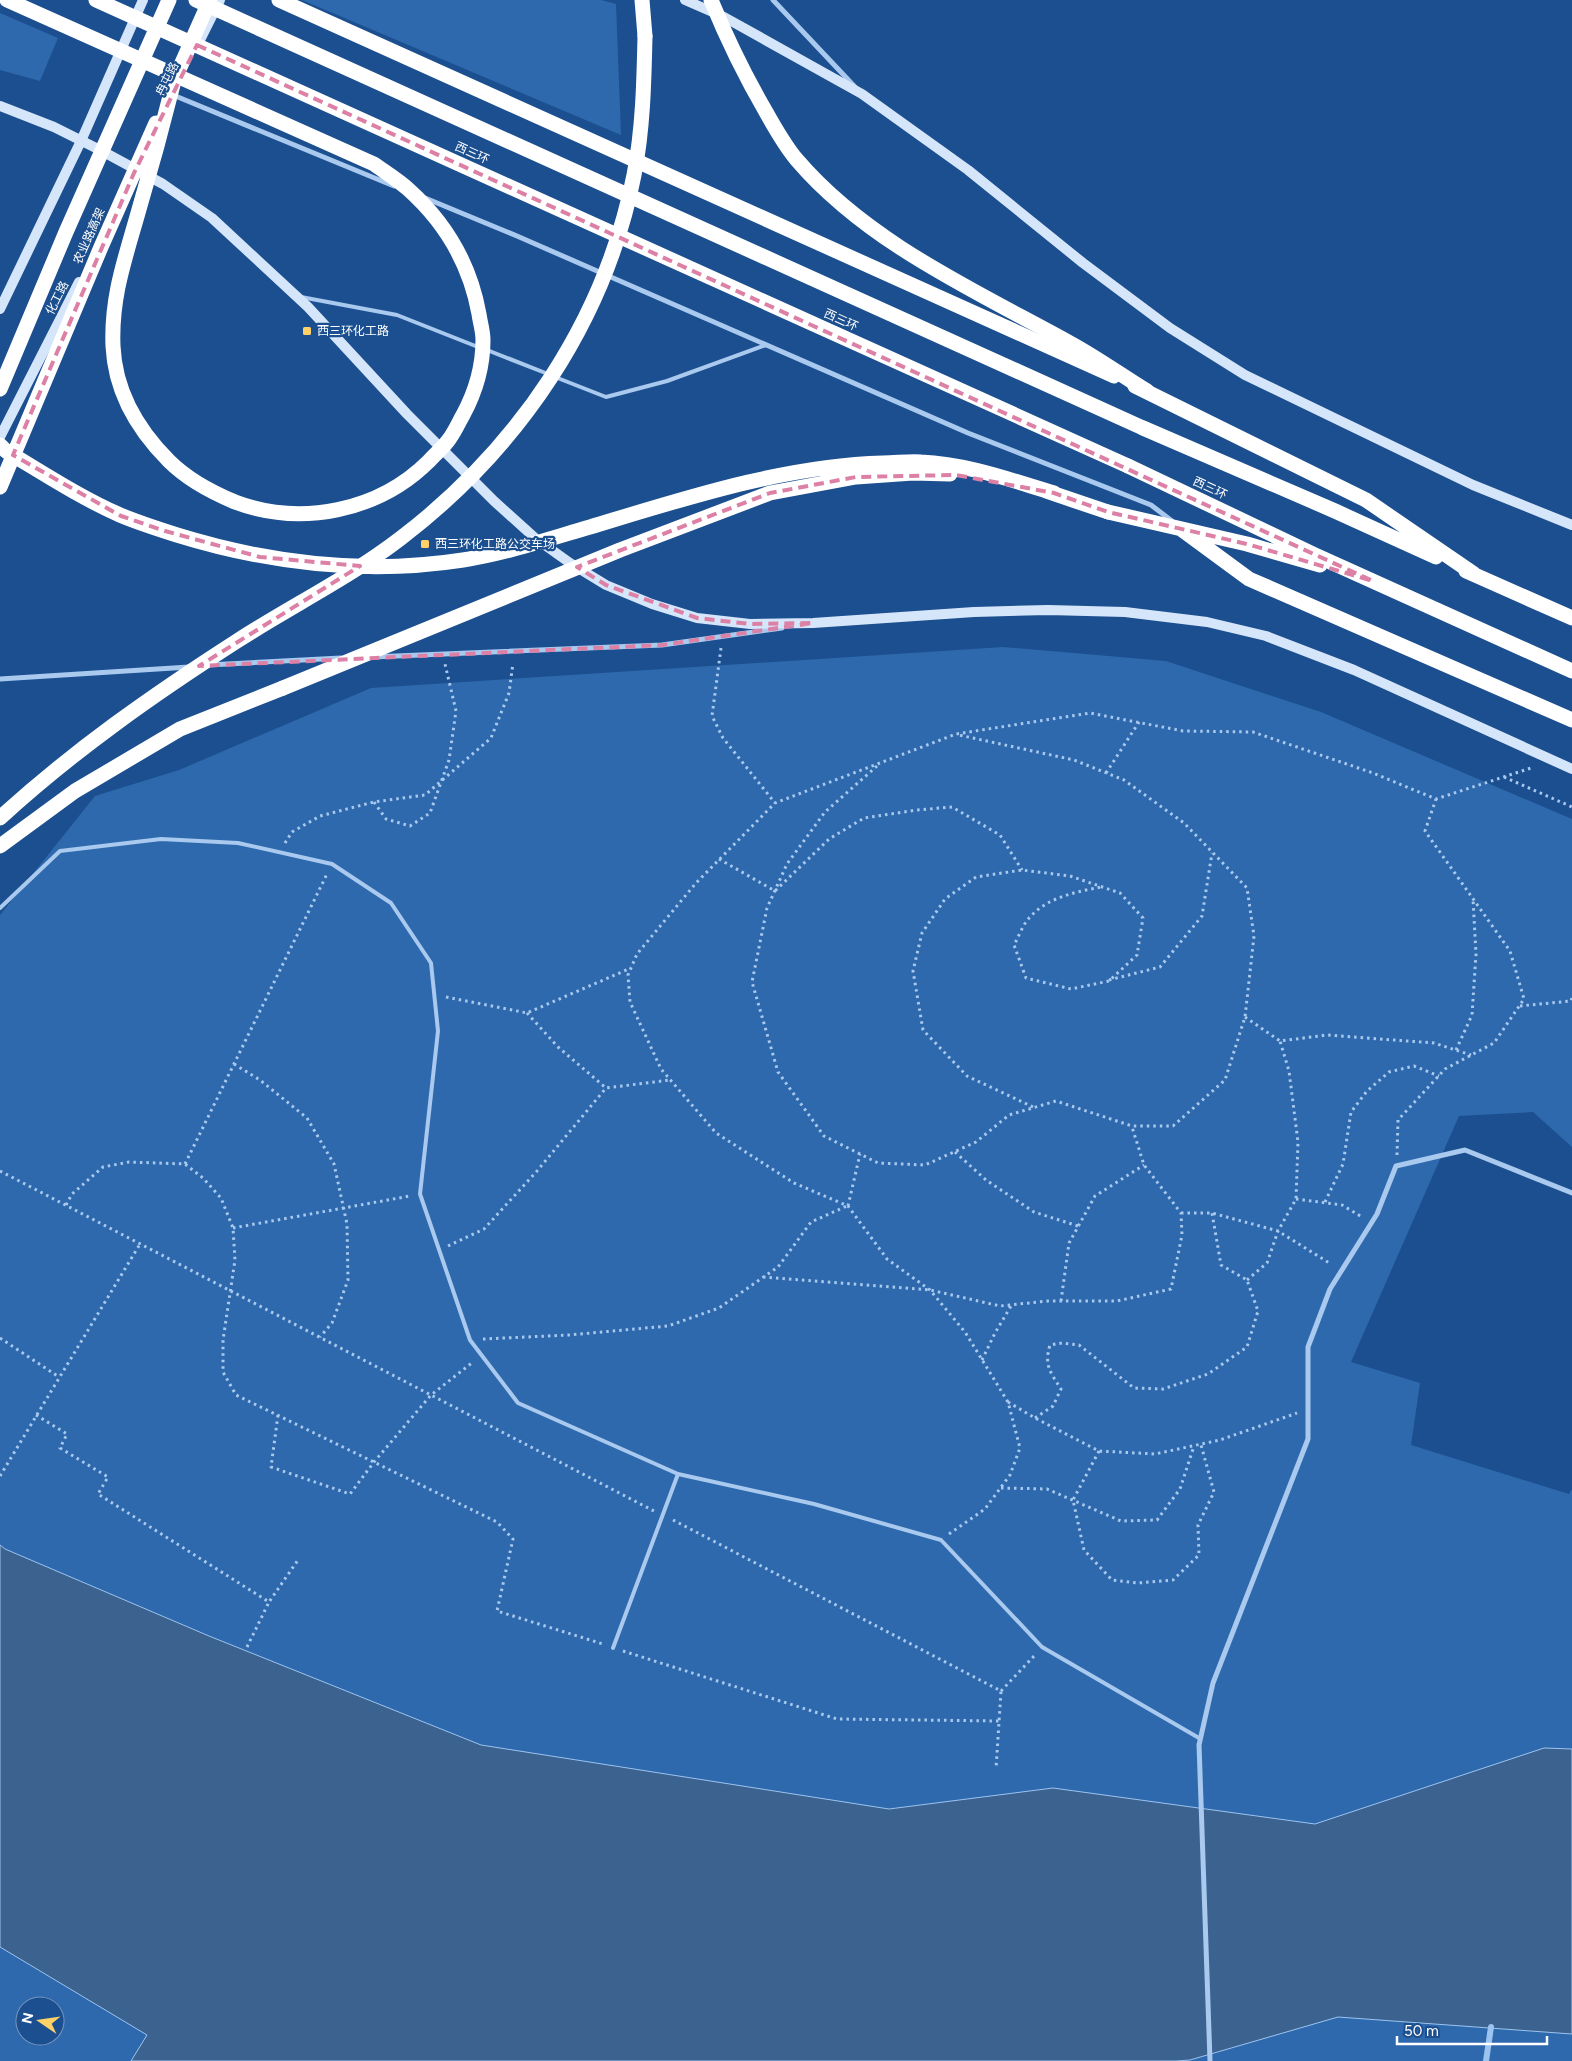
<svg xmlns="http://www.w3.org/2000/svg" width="1572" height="2061" font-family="Figtree,'Noto Sans SC',sans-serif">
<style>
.green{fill:#2e69ad;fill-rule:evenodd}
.water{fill:#3c6290;stroke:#9cc4f0}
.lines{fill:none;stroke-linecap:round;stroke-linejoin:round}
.stream{stroke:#9cc4f0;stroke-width:6}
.path{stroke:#a9c9ee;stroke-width:3;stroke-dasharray:2.5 4;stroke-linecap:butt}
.lane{stroke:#a9c9ee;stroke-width:4}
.street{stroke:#a9c9ee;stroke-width:5}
.secondary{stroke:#d6e6fa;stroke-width:10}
.highway{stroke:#fff;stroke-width:15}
.highway-bridge{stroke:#fff;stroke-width:15}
.marked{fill:none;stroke:#dd80a5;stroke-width:4;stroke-dasharray:10 6;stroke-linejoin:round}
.poi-dot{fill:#ffd166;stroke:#1b4f8f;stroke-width:2}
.labels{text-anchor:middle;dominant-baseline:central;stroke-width:4.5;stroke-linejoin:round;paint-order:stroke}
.street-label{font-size:12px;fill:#fff;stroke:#1b4f8f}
.poi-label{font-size:12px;fill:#fff;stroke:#1b4f8f;text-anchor:start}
</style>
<rect width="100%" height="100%" fill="#1b4f8f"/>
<!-- green -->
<path class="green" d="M302 0H601L616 4 621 135Z
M0 13 58 38 40 81 0 70Z
M1003 647 1166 661 1321 712 1572 819V1147L1533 1112 1459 1116 1351 1362 1420 1383 1411 1445 1569 1494 1572 1489V2061H0V915L95 796 179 770 371 688ZM25 2006H55V2036H25Z"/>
<!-- water -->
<path class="water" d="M0 1545 5 1549 209 1636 481 1745 889 1809 1053 1788 1315 1824 1544 1748 1572 1749V2034L1338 2017 1190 2060 1176 2061H131L147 2035 0 1947Z"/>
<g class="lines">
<!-- stream -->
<path class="stream" d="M1486 2061 1491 2027"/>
<!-- path -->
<path class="path" d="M721 648 712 716 723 738 775 803
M877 766 825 812 787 864 767 908 752 982 778 1072 824 1136 878 1163 925 1165 976 1142 1009 1115 1056 1101 1132 1126H1173L1225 1080 1245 1017 1254 936 1247 888 1184 823 1124 780 1074 760 959 735
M1106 773 1139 722
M1504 777 1572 807
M374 802 386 819 410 826 430 813 449 760 456 711 445 664
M285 843 292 832 320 816 374 802 425 795 491 738 509 693 513 663
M719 859 775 891 829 839 864 818 917 810 952 807 1000 835 1022 870
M1109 980 1160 967 1202 916 1212 853
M446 997 527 1013 631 968
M1520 1006 1571 1001 1572 998
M527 1013 558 1047 606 1088
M1245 1017 1280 1041 1327 1035 1434 1043 1471 1055
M1456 1050 1472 1015 1476 954 1473 899
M234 1064 260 1080 307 1118 334 1164 347 1224 348 1280 332 1323 320 1337
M1033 1107 967 1076 923 1030 913 971 922 933 945 899 976 877 1022 870 1070 876 1120 893 1143 918 1137 955 1109 981 1071 989 1026 978 1014 945C1019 936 1023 924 1030 917 1048 897 1076 892 1101 887
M955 1152 986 1180 1034 1212 1078 1226
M1397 1155 1398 1120 1445 1069 1494 1043 1524 999 1510 951 1425 831 1436 799
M185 1164 327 874
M0 1171 654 1511
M1296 1199 1342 1205 1362 1217
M1325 1202 1343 1164 1351 1112 1367 1091 1389 1072 1414 1066 1439 1076
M66 1205 72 1194 103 1167 129 1162 185 1164 203 1178 221 1198 233 1228 235 1260 223 1340V1372L236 1395 497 1522 513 1539 497 1611 603 1644
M848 1206 860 1154
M1181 1213H1212L1278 1231 1331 1264
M233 1228 410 1196
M448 1246 484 1229 537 1171 606 1088 670 1080
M763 1277 930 1290 1000 1306 1048 1301H1117L1171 1289 1182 1235 1181 1213 1144 1165 1132 1127
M1247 1280 1267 1263 1278 1231 1296 1199 1298 1142 1289 1071 1280 1041
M1061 1301 1069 1243 1095 1196 1144 1165
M0 1338 59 1377
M483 1339 569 1335 668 1326 719 1308 778 1267 811 1222 847 1206
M982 1360 995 1333 1011 1306
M1008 1402 1035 1418 1099 1451 1155 1454 1220 1440 1297 1413
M36 1415 67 1434 60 1448 108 1477 98 1494 269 1602 298 1560
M278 1415 271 1467 350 1494 374 1462 431 1395 473 1362
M1035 1418 1053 1406 1061 1389C1050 1372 1044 1365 1050 1345L1062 1343 1079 1345 1134 1388 1163 1389 1208 1374 1247 1347 1258 1311 1247 1280 1221 1265 1212 1213
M1099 1451 1073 1500 1084 1550 1112 1580 1138 1583 1173 1580 1199 1555 1198 1525 1214 1492 1201 1445
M0 1476 140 1244
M1001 1488 1047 1489 1121 1521 1157 1520 1180 1489 1194 1446
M673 1520 1001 1691 996 1769
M949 1534 985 1509 1010 1475 1020 1448 1008 1402 965 1332 930 1290 887 1259 848 1206 794 1183 716 1133 661 1069 630 1002 628 975 637 954 696 883 775 803 956 734 1090 713 1183 731 1253 732 1373 773 1436 799 1531 768
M247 1647 269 1602
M623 1651 837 1719 999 1721
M1001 1691 1035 1655"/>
<!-- lane -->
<path class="lane" d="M301 297 397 315 478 347
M487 350 548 374
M555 377 606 397 667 381 766 345
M0 908 60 851 161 839 238 843 332 864 391 903 431 963 438 1031 420 1194 470 1340 518 1403 678 1474 814 1504 941 1540 1042 1647 1199 1738
M613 1648 678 1474"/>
<!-- street -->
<path class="street" d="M773 0 855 87
M173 95 394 186
M425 198 517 236 968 433 1151 505 1172 521
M372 657 662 645 782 628
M208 665 341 658
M0 679 189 667
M1199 1744 1210 2061
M1199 1745 1213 1683 1308 1439V1347L1330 1289 1377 1214 1396 1166 1465 1150 1572 1193"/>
<!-- secondary -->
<path class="secondary" d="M685 0 724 17 862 94 968 170 1083 263 1170 328 1245 375 1473 485 1572 525
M196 48 220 0
M0 106 54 127 100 150 163 184 212 218 308 307 407 414 494 501 535 538 570 563 606 585 652 604 697 618 750 624 813 623 974 612 1048 610 1125 612 1207 622 1266 636 1354 670 1572 769
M0 309 81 141 143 0
M0 437 79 282"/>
<!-- highway -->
<path class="highway" d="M279 0 1114 376
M642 0 645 36
M1135 386 1366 500 1474 574
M1143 428 1335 511 1436 557
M1128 466 1315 555 1572 671
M1108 512 1247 544 1320 565
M1181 529 1249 579 1572 720
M1466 571 1572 618
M0 846 75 791 180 729 283 688"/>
<!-- highway-bridge -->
<path class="highway-bridge" d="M7 0 374 164C385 172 398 180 408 189 446 223 470 264 479 314 480 322 483 331 483 340 483 367 476 391 463 415 459 422 455 431 450 438 445 446 436 453 429 461 379 511 301 527 235 502 211 492 187 479 169 461 138 430 115 391 113 346 111 297 125 259 138 213 151 169 163 125 174 81
M96 0 1128 466
M196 0 1143 428
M711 0C727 39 745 76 766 112 775 128 785 146 797 160 868 243 976 291 1070 343 1096 357 1121 375 1147 391
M173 83 210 0
M0 389 66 232 169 0
M0 445 6 451C43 473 81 498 120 515 139 523 158 529 177 535 271 564 366 575 463 560 507 553 548 539 590 527 686 498 783 466 883 463 896 463 909 461 921 462 967 464 1010 480 1054 493
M0 487 101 247 156 123
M1046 491 1108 512
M283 688 620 550 770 493 856 477 913 473 950 474
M0 818C73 751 153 695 237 641 291 606 349 578 401 538 519 448 605 321 634 175 643 129 644 82 645 36"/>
</g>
<!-- marked area -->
<path class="marked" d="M197 45 1373 581 1247 544 1108 512 1054 493 956 475 856 477 770 493 577 567 606 585 697 618 750 624 813 623 662 645 199 666 360 566 260 557 165 531 121 516 13 455 134 173Z"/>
<!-- markers -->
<g class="poi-dot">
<rect x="302" y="326" width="10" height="10" rx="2.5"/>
<rect x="420" y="539" width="10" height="10" rx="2.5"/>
</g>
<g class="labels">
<!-- street labels -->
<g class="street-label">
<text transform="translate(167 79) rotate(-63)">冉屯路</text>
<text transform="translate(472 153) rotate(24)">西三环</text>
<text transform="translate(89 236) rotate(-66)">农业路高架</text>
<text transform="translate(57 298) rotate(-63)">化工路</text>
<text transform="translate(841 320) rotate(24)">西三环</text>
<text transform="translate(1210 488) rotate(25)">西三环</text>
</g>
<!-- poi labels -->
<g class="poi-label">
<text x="317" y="331">西三环化工路</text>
<text x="435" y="544">西三环化工路公交车场</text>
</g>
</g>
<!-- north arrow -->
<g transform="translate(40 2021) rotate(283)"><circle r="24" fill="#1b4f8f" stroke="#7695bc"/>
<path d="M0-4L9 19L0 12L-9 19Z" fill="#ffd166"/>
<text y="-8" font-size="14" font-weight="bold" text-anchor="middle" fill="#ffffff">N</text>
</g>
<!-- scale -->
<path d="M1397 2036v8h150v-8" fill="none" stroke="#ffffff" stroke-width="2.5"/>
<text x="1404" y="2036" font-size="15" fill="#ffffff" stroke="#1b4f8f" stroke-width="4" paint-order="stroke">50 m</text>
</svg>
